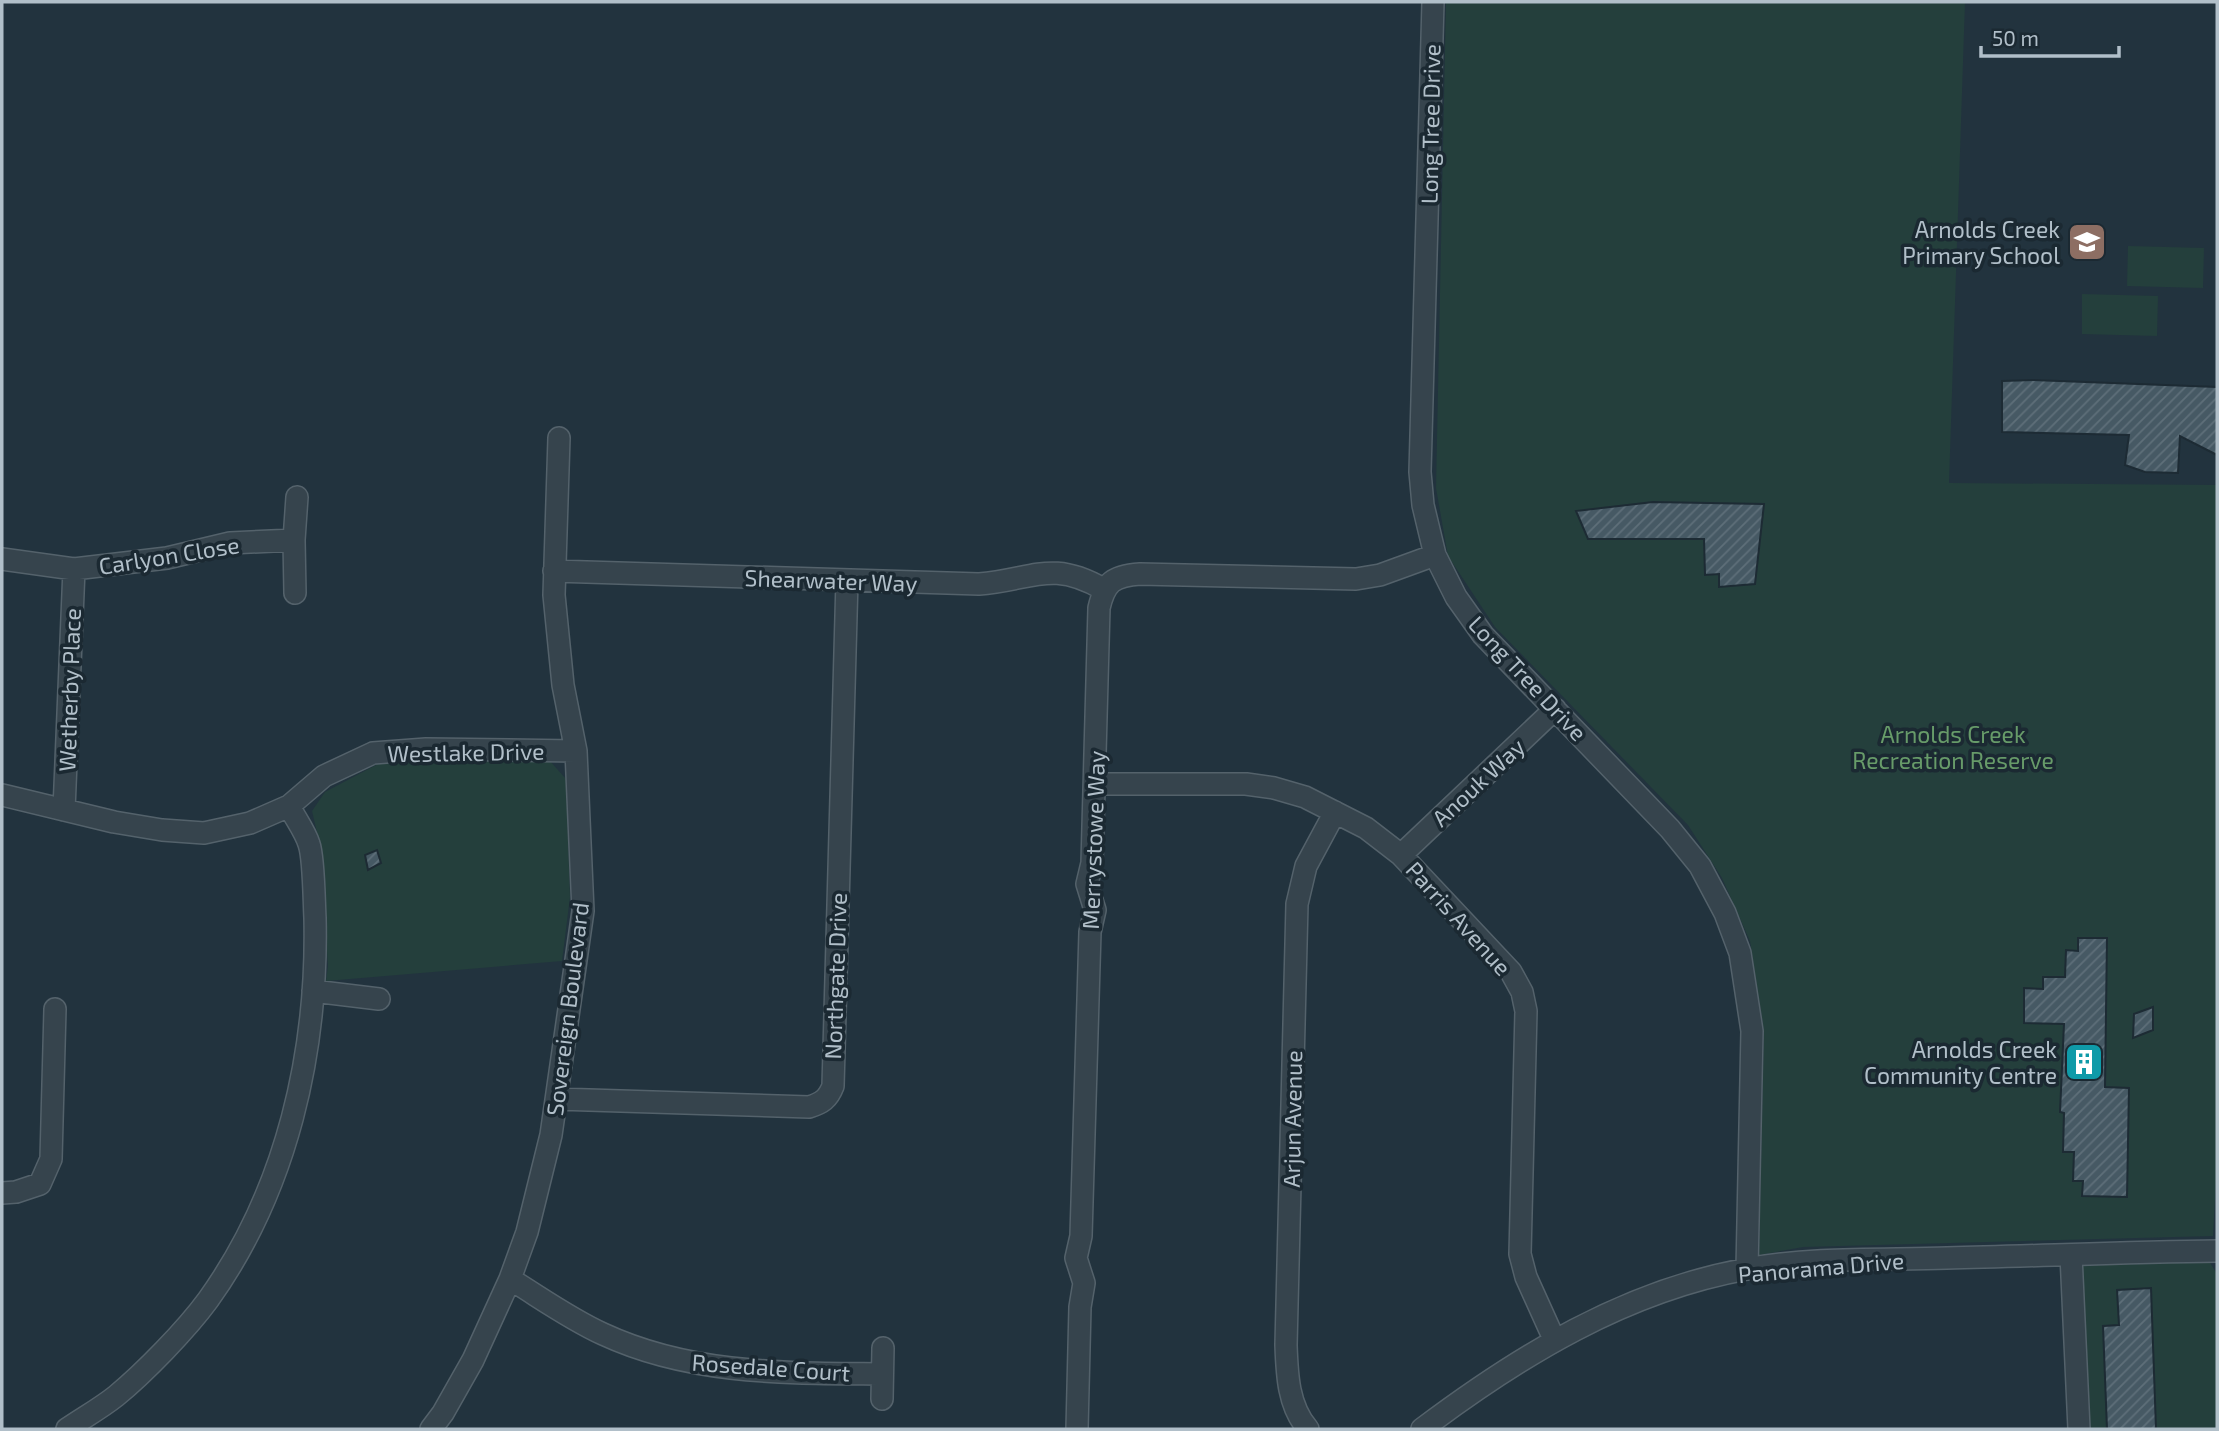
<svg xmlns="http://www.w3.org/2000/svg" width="2219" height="1431" font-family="'Exo 2',sans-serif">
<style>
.park{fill:#243f3c}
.building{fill:url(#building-hatch);stroke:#1d2b34;stroke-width:2}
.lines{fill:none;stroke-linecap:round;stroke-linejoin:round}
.minor-casing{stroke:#54626b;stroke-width:24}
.minor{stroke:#36444d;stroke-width:21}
.labels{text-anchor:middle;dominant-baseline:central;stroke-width:7;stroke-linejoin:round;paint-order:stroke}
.street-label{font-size:23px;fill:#b1bfc9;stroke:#1b2932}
.poi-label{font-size:23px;fill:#b1bfc9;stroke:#1b2932;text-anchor:end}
.park-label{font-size:23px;fill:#679b69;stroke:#1b2932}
</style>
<defs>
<pattern id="building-hatch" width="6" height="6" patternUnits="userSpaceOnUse" patternTransform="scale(1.75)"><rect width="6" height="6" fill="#465964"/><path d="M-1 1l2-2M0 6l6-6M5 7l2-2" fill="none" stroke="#5e6f79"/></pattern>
</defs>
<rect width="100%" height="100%" fill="#22333e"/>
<!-- park -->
<path class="park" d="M1446 2H1965L1949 483 2217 485V1162L2213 1236 1803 1247 1759 1255 1764 1031 1750 941 1722 878 1688 825 1495 627 1448 556 1436 488Z
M2128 246 2204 248 2203 288 2127 286Z
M2082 294 2158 296 2157 336 2082 334Z
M433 759 549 760 566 779 570 897 562 961 326 981 328 966 319 841 312 811 325 792 378 764Z
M2209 1261 2217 1274V1429H2086L2079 1263Z"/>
<!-- building -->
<path class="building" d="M2033 380 2217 387V455L2180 436 2178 473 2145 472 2125 465 2129 435 2002 432V381Z
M1653 502 1764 504 1755 584 1719 587V574L1705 575 1704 539H1588L1576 511Z
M377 850 381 863 368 870 365 855Z
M2078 938H2107L2105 1087 2129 1088 2127 1197 2082 1196 2083 1181H2073L2074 1152H2063L2064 1113 2060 1112 2064 1024 2024 1023V988L2043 989V977H2065L2066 950 2078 951Z
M2153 1007V1030L2133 1038 2134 1014Z
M2151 1288 2156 1429H2107L2103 1326 2119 1325 2117 1290Z"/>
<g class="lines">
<defs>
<path id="minor" d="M1433 2 1420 472 1423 505 1435 555 1456 597 1483 635 1670 829 1700 866 1725 913 1740 953 1752 1031 1747 1269
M2 559 74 569 167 558 230 543 294 540
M554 571 979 584C1032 580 1051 559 1103 589
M295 593 294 540 297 497
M1095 784H1246L1274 788 1305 797 1366 828 1401 855 1511 972 1522 992 1526 1011 1520 1254 1526 1277 1554 1339
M2 795 114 822 162 830 204 833 250 823 289 806 324 776 373 753 426 749 576 751
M64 810 74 569
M1401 855 1555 709
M313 991 379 999
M557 1099 809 1107C822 1103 828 1099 833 1086L847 580
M2 1193 16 1192 40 1184 51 1159 55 1009
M2071 1255 2079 1429
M510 1279C541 1298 570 1319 603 1334 691 1375 787 1373 882 1374
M882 1399 883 1348
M67 1429C83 1418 101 1408 116 1396 144 1373 186 1330 208 1300 287 1190 318 1052 315 918 314 901 314 858 309 844 305 831 295 818 289 806
M431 1429 443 1413 473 1360 510 1279 527 1232 551 1135 583 911 576 751 563 685 554 595 559 438
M1077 1429 1080 1307 1084 1283 1076 1258 1081 1236 1090 932 1095 910 1087 884 1092 863 1099 608C1105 582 1113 576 1140 574L1356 579 1380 575 1435 555
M1308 1429C1288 1406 1287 1374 1286 1345L1297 904 1306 866 1335 812
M1422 1429C1519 1356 1625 1291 1747 1269 1812 1257 1881 1260 1947 1258 2037 1256 2127 1252 2217 1251"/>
</defs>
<!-- minor casing -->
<use href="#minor" class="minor-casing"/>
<!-- minor -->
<use href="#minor" class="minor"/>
</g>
<!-- icons -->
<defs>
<symbol id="school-square" viewBox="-11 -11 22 22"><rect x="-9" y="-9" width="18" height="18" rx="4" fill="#8d6e63" stroke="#1b2932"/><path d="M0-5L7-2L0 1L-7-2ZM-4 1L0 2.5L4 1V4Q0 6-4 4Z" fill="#fff"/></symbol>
<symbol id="building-square" viewBox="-11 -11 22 22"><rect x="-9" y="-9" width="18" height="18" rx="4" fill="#0f9aa8" stroke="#1b2932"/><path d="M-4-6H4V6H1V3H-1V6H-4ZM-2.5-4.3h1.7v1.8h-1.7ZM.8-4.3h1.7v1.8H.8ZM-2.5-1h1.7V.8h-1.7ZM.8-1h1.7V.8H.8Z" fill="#fff"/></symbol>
</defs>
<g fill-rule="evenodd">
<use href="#school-square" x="2065" y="220" width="44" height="44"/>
<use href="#building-square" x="2062" y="1040" width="44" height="44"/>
</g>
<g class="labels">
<!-- street labels -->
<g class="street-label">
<text transform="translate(1430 124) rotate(-89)">Long Tree Drive</text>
<text transform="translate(169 555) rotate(-9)">Carlyon Close</text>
<text transform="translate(831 580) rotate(2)">Shearwater Way</text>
<text transform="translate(1528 678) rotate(47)">Long Tree Drive</text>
<text transform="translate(69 690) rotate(-88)">Wetherby Place</text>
<text transform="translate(466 752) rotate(-1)">Westlake Drive</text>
<text transform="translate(1478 782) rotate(-43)">Anouk Way</text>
<text transform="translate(1093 840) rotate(-88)">Merrystowe Way</text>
<text transform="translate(1459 918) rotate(48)">Parris Avenue</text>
<text transform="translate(835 976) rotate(-88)">Northgate Drive</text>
<text transform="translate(567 1009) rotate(-83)">Sovereign Boulevard</text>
<text transform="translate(1292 1119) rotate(-89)">Arjun Avenue</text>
<text transform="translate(1821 1267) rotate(-5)">Panorama Drive</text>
<text transform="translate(771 1367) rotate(4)">Rosedale Court</text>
</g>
<!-- poi labels -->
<g class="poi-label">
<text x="2060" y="229">Arnolds Creek<tspan x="2060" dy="26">Primary School</tspan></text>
<text x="2057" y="1049">Arnolds Creek<tspan x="2057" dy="26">Community Centre</tspan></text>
</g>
<!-- park labels -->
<g class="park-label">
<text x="1953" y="734">Arnolds Creek<tspan x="1953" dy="26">Recreation Reserve</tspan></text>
</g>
</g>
<!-- border -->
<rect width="2219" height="1431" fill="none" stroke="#b1bfc9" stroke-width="7"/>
<!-- scale -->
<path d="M1981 46v10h138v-10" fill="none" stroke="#b1bfc9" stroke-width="3.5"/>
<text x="1992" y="46" font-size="21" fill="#b1bfc9" stroke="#1b2932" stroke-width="5" paint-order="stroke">50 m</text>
</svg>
